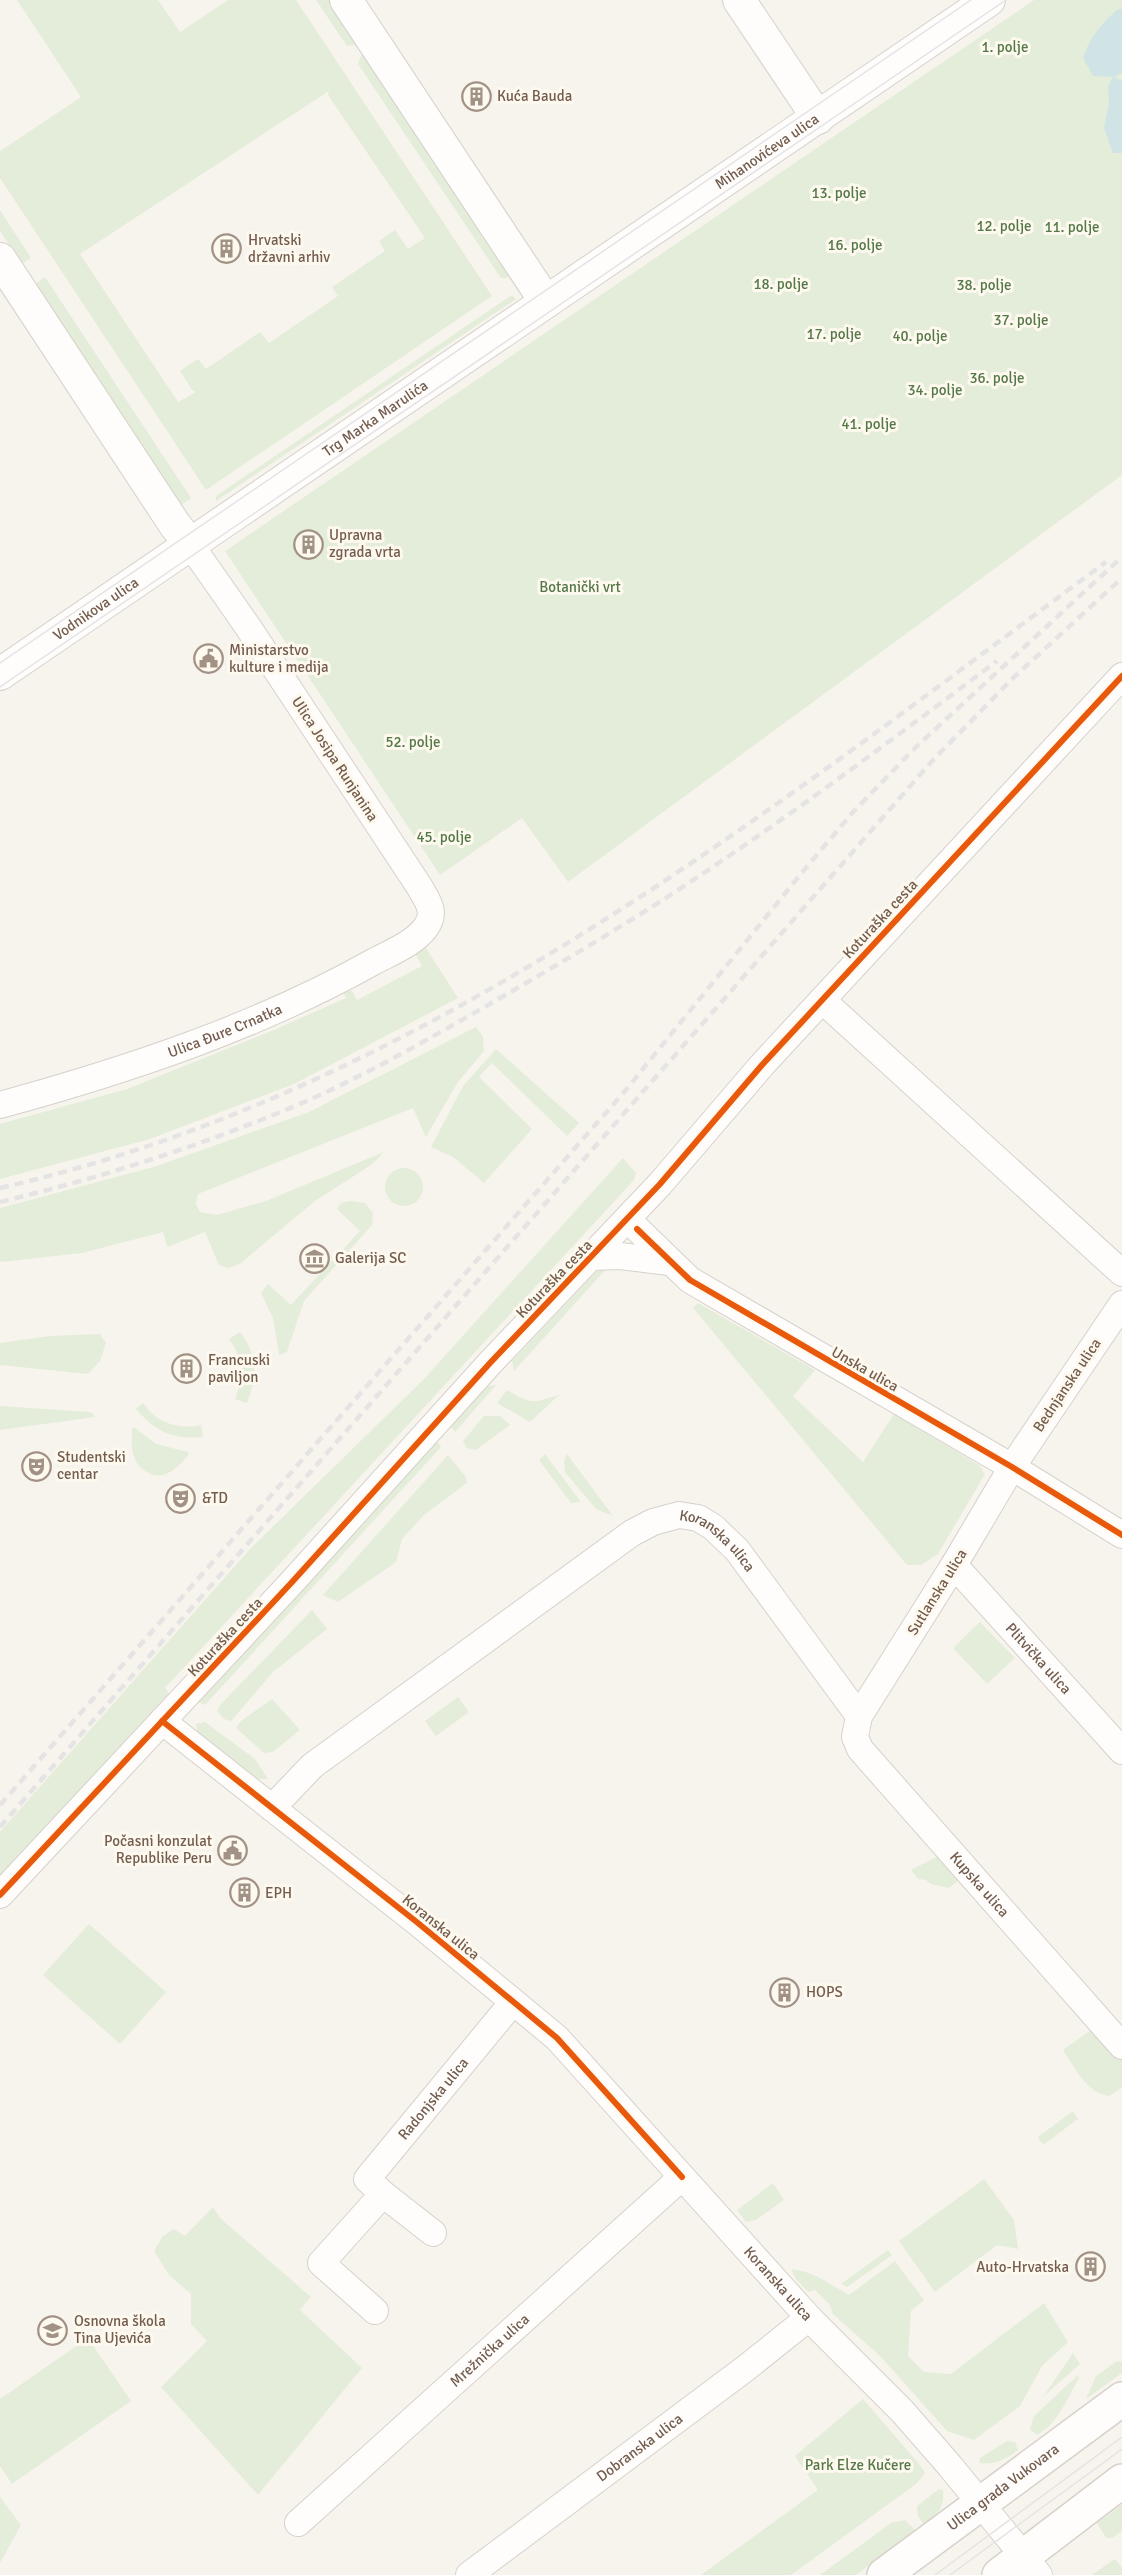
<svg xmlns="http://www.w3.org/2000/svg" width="1122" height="2575" font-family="Signika,sans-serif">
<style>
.green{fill:#e4edd9;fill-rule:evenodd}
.water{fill:#d0e4e6}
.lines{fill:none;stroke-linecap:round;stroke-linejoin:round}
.minor-casing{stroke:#d6d1cb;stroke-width:28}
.tertiary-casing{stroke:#d6d1cb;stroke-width:34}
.secondary-casing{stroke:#d7d1cb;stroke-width:36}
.minor{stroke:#fefdfc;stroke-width:26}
.tertiary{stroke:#fefdfc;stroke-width:32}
.secondary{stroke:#fefdfc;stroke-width:33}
.tram{stroke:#e5e3e4;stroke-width:1.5}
.rail{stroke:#e5e3e4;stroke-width:4.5;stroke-dasharray:9 6;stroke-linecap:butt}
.cycleway-casing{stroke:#fef9ef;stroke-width:10}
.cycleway{stroke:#e8590c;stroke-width:6}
.labels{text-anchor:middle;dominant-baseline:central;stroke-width:6;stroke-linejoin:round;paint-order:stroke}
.park-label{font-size:15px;fill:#547847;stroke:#fef9ef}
.poi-label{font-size:15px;fill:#745d4e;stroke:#fef9ef;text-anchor:start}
.street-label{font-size:15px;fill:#745d4e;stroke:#fef9ef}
</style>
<rect width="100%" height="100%" fill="#f7f4ed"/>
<!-- green -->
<path class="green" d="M17 0H158L180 32 228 0H296L492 296 206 490 0 178V151L81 97ZM329 91 328 95 425 238 408 249 395 230 379 241 385 251 332 287 338 296 269 343 260 332 206 369 198 359 180 371 192 390 196 392 178 402 80 254Z
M316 0H331L356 37 355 45 347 46Z
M1034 0H1122V475L568 882 522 818 440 875 225 551Z
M362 54H369L512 271 507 278H501L358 64Z
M0 210 31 258 22 264 0 231Z
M45 277 191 498 181 505 35 284Z
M512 295 516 299 216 501V496Z
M426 948 458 998 294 1084 150 1139 0 1179V1124L127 1089 274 1030 346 998 343 992 352 991 357 1000 422 966 415 953Z
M476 1027 483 1037 484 1051 458 1082 426 1137 413 1108 198 1194 196 1204 200 1212 217 1215 266 1201 384 1152 371 1165 315 1201 241 1263 229 1268 219 1265 205 1232 167 1247 163 1232 82 1253 0 1262V1208L157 1166 309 1112Z
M496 1049 579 1123 567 1136 492 1063 479 1077 532 1129 484 1183 453 1157 431 1147 463 1086Z
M623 1158 636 1173 634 1180 165 1688 172 1697 0 1879V1832L250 1549 423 1380Z
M385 1187a19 19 0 1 1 38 0a19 19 0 1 1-38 0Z
M351 1201 365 1203 373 1213 372 1225 304 1301 287 1352 279 1355 273 1318 261 1293 268 1284 291 1305 360 1231 337 1209 341 1203Z
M608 1267 514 1371 512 1361 596 1272Z
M698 1303 815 1370 793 1396 863 1462 894 1414 979 1465 985 1474 938 1554 921 1565H907L693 1308Z
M240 1332C258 1354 257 1378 247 1403L235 1399C243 1377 244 1358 229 1339Z
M100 1334 106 1343 100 1361 88 1374 0 1365V1343L50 1336Z
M496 1385 455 1432 451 1427 452 1424 488 1386Z
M507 1390C532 1405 532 1403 559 1395L530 1422 497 1403Z
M143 1403C156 1423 179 1430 201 1425L203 1437C172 1440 155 1431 136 1409Z
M0 1406 91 1412 95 1417 0 1430Z
M484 1416H500L510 1425 476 1450 467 1448 463 1441Z
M134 1427 156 1444 188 1452 189 1454C183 1461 177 1469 168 1473 153 1481 136 1468 133 1453 131 1446 132 1437 132 1429Z
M437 1441 441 1447 205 1705 198 1702Z
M545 1454 581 1502 571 1503 539 1460Z
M567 1454 613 1516 596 1509 565 1472 564 1461Z
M448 1455 466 1477 467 1483 424 1515 402 1539 396 1562 338 1602 323 1595Z
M312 1610 327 1629 273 1672 231 1721 224 1719 217 1711 221 1704Z
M980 1622 1015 1658 987 1684 953 1648Z
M458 1697 469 1712 436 1736 425 1721Z
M272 1699 300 1730 273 1752 264 1753 236 1728 241 1721Z
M205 1722 255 1759 268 1779H254L198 1736 196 1724Z
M938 1856 947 1861 1118 2053 1122 2058V2087L1110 2096C1087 2094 1075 2068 1063 2050L1091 2030 960 1879 949 1888 931 1884 926 1880 918 1879 911 1870Z
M89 1924 166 1992 120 2044 43 1975Z
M1073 2111 1078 2119 1043 2145 1038 2137Z
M984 2179 1014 2220 1018 2249 997 2245 935 2292 899 2241Z
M773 2183 784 2200 756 2220 746 2222 737 2210Z
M213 2207 220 2218 311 2297 300 2310 362 2368 258 2495 161 2387 207 2341 191 2324V2294L169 2275 154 2251 163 2236 174 2229 185 2236Z
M888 2250 892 2255 847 2287 841 2284Z
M895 2261 924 2300 911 2311 908 2356 924 2372 951 2374 1044 2303 1068 2342 1042 2366 1020 2406 974 2440 947 2431 881 2357 833 2314 830 2305 815 2290 809 2292C802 2285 793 2279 792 2269 813 2271 831 2285 849 2295Z
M88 2338 131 2401 12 2484 0 2466V2399Z
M1073 2353 1080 2364 1043 2397Z
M1117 2361 1122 2362V2373L1086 2399 1096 2376Z
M1078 2375 1079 2378C1068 2397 1058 2424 1037 2435L1030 2429 1034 2416Z
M863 2399 920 2465 925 2473 916 2484 791 2575H701L818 2490 795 2456Z
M1007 2441 1015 2442 1018 2450C1007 2459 994 2465 979 2463L980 2458Z
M939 2489 943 2490C945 2506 937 2517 924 2525L918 2516 917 2506Z
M0 2497 21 2525 0 2563Z
M1122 2505V2531L1112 2538H1106L1097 2523Z
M905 2520 916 2531 856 2575H820L891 2523Z
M1113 2560H1116L1122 2568V2575H1092Z"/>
<!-- water -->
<path class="water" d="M1118 9H1122V73L1116 76 1117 79 1122 80V153H1113L1104 128 1109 102 1108 86 1113 77 1093 76 1083 58C1090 37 1102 23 1118 9Z"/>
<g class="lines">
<defs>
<g id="minor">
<path d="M822 1000 1122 1273"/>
<path id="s1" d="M0 1105C128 1070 257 1027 373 962 390 953 415 943 426 927 437 912 427 900 419 886L248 627 190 544"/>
<path d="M627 1219 690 1280 1012 1467 1122 1535"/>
<path d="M591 1257 620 1256 669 1262"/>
<path id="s2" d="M1122 1304 1012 1467 954 1565 859 1716 855 1737 860 1749 1122 2046"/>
<path id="s3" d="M954 1565 1122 1751"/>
<path id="s4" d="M162 1721 418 1923 557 2038 811 2320 902 2411 950 2466 1039 2575"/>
<path id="s5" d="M272 1808 312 1766 632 1533 653 1522 679 1515 698 1518 713 1527 737 1550 859 1716"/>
<path d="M0 1895 293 1581 490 1363 660 1184 762 1065 1122 676"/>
<path d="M383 2194 433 2233"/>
<path id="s6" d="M375 2311 321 2263 383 2194 367 2179 513 2002"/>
<path id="s7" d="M298 2523 682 2177"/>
<path id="s8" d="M469 2575 746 2368 801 2324 811 2320"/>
</g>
<g id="tertiary">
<path d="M346 0 546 302"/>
<path d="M739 0 818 118"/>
<path d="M0 259 175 525 190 544"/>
<path id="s9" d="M0 674 989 0"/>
</g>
<g id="secondary">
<path id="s10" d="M884 2575 1122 2399"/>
<path d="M999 2575 1122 2481"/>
</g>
</defs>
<!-- minor casing -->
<use href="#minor" class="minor-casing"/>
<!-- tertiary casing -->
<use href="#tertiary" class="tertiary-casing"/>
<!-- secondary casing -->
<use href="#secondary" class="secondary-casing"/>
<!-- minor -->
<use href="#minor" class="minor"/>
<!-- tertiary -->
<use href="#tertiary" class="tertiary"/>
<!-- secondary -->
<use href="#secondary" class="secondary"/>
<!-- tram -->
<path class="tram" d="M0 663 971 0
M0 687 1006 0
M935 2575 1122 2437
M950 2575 1122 2449"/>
<!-- rail -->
<path class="rail" d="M0 1188C421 1092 766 813 1106 562
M0 1202C100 1178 200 1146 295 1106 361 1078 425 1041 488 1005 568 959 647 912 723 860 816 797 906 729 997 661
M0 1805 625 1091 800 875 853 812 916 747 1122 557
M0 1827 933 760 1012 679 1122 578"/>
<defs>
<path id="cycleway" d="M637 1229 690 1280 1012 1467 1122 1535
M162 1721 418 1923 557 2038 682 2177
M0 1895 293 1581 490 1363 660 1184 762 1065 1122 676"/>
</defs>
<!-- cycleway casing -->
<use href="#cycleway" class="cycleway-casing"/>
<!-- cycleway -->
<use href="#cycleway" class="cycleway"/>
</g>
<!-- icons -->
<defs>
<symbol id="building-ring" viewBox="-11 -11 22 22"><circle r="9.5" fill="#fef9ef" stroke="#a29286" stroke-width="1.5"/><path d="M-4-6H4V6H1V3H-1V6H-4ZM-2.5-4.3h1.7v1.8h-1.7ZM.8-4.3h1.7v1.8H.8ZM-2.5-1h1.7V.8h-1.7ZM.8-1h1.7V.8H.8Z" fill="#a29286"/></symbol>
<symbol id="civic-ring" viewBox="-11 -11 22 22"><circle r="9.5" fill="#fef9ef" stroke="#a29286" stroke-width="1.5"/><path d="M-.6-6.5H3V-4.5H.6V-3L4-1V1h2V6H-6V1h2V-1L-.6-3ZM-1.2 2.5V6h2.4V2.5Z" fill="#a29286"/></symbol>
<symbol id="museum-ring" viewBox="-11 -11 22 22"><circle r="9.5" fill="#fef9ef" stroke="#a29286" stroke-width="1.5"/><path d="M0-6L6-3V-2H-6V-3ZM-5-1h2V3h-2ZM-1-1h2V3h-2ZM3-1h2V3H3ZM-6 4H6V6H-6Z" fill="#a29286"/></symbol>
<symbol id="theatre-ring" viewBox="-11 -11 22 22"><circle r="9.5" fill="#fef9ef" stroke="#a29286" stroke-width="1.5"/><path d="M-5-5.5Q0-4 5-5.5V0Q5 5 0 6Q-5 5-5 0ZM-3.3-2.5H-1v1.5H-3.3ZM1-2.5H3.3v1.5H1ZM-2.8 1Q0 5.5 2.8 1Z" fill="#a29286"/></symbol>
<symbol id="school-ring" viewBox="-11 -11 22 22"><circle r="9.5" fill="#fef9ef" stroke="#a29286" stroke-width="1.5"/><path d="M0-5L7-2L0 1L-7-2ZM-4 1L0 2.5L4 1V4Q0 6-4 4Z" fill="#a29286"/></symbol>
</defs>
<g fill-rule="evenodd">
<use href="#building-ring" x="460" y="80" width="33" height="33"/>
<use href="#building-ring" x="210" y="232" width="33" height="33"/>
<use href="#building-ring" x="292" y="528" width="33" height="33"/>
<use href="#civic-ring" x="192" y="642" width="33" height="33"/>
<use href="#museum-ring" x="298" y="1242" width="33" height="33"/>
<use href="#building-ring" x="170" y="1352" width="33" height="33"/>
<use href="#theatre-ring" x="20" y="1450" width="33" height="33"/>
<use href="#theatre-ring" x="164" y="1482" width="33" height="33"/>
<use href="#civic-ring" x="216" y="1834" width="33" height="33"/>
<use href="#building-ring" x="228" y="1876" width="33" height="33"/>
<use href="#building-ring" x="768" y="1976" width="33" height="33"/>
<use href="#building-ring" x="1074" y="2250" width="33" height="33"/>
<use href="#school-ring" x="36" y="2314" width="33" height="33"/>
</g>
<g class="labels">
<!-- park labels -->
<g class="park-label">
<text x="1005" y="47">1. polje</text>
<text x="839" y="193">13. polje</text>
<text x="1004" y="226">12. polje</text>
<text x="1072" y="227">11. polje</text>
<text x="855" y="245">16. polje</text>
<text x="781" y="284">18. polje</text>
<text x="984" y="285">38. polje</text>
<text x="1021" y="320">37. polje</text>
<text x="834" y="334">17. polje</text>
<text x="920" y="336">40. polje</text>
<text x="997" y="378">36. polje</text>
<text x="935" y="390">34. polje</text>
<text x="869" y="424">41. polje</text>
<text x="580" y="587">Botanički vrt</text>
<text x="413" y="742">52. polje</text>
<text x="444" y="837">45. polje</text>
<text x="858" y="2465">Park Elze Kučere</text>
</g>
<!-- poi labels -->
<g class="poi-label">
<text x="497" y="96">Kuća Bauda</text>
<text x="248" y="240">Hrvatski<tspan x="248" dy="17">državni arhiv</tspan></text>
<text x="329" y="535">Upravna<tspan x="329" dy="17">zgrada vrta</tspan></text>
<text x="229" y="650">Ministarstvo<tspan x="229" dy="17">kulture i medija</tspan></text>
<text x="335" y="1258">Galerija SC</text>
<text x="208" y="1360">Francuski<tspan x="208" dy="17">paviljon</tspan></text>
<text x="57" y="1457">Studentski<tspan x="57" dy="17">centar</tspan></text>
<text x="202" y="1498">&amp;TD</text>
<text x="212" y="1841" text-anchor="end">Počasni konzulat<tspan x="212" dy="17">Republike Peru</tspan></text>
<text x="265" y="1893">EPH</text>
<text x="806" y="1992">HOPS</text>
<text x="1069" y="2267" text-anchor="end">Auto-Hrvatska</text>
<text x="74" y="2321">Osnovna škola<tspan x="74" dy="17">Tina Ujevića</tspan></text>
</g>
<!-- street labels -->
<g class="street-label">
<text stroke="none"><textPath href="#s9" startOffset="928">Mihanovićeva ulica</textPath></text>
<text stroke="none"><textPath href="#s9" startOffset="454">Trg Marka Marulića</textPath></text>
<text stroke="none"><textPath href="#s9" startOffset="116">Vodnikova ulica</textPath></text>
<text transform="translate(335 759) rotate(57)">Ulica Josipa Runjanina</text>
<text transform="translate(880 919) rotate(-47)">Koturaška cesta</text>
<text stroke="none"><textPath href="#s1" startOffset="237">Ulica Đure Crnatka</textPath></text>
<text transform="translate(554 1279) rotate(-46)">Koturaška cesta</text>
<text transform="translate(865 1369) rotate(30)">Unska ulica</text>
<text transform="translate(1067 1385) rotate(-56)">Bednjanska ulica</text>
<text stroke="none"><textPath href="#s5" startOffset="552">Koranska ulica</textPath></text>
<text transform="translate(937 1592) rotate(-58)">Sutlanska ulica</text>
<text transform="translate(225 1637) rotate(-47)">Koturaška cesta</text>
<text stroke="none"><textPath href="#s3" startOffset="126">Plitvička ulica</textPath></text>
<text stroke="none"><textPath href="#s2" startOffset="704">Kupska ulica</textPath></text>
<text transform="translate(441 1927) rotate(39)">Koranska ulica</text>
<text stroke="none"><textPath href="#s6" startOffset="291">Radonjska ulica</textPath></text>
<text stroke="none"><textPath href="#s4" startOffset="837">Koranska ulica</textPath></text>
<text stroke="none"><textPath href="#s7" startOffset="258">Mrežnička ulica</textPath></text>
<text stroke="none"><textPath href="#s8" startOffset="213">Dobranska ulica</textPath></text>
<text stroke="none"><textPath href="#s10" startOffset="148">Ulica grada Vukovara</textPath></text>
</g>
</g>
</svg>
